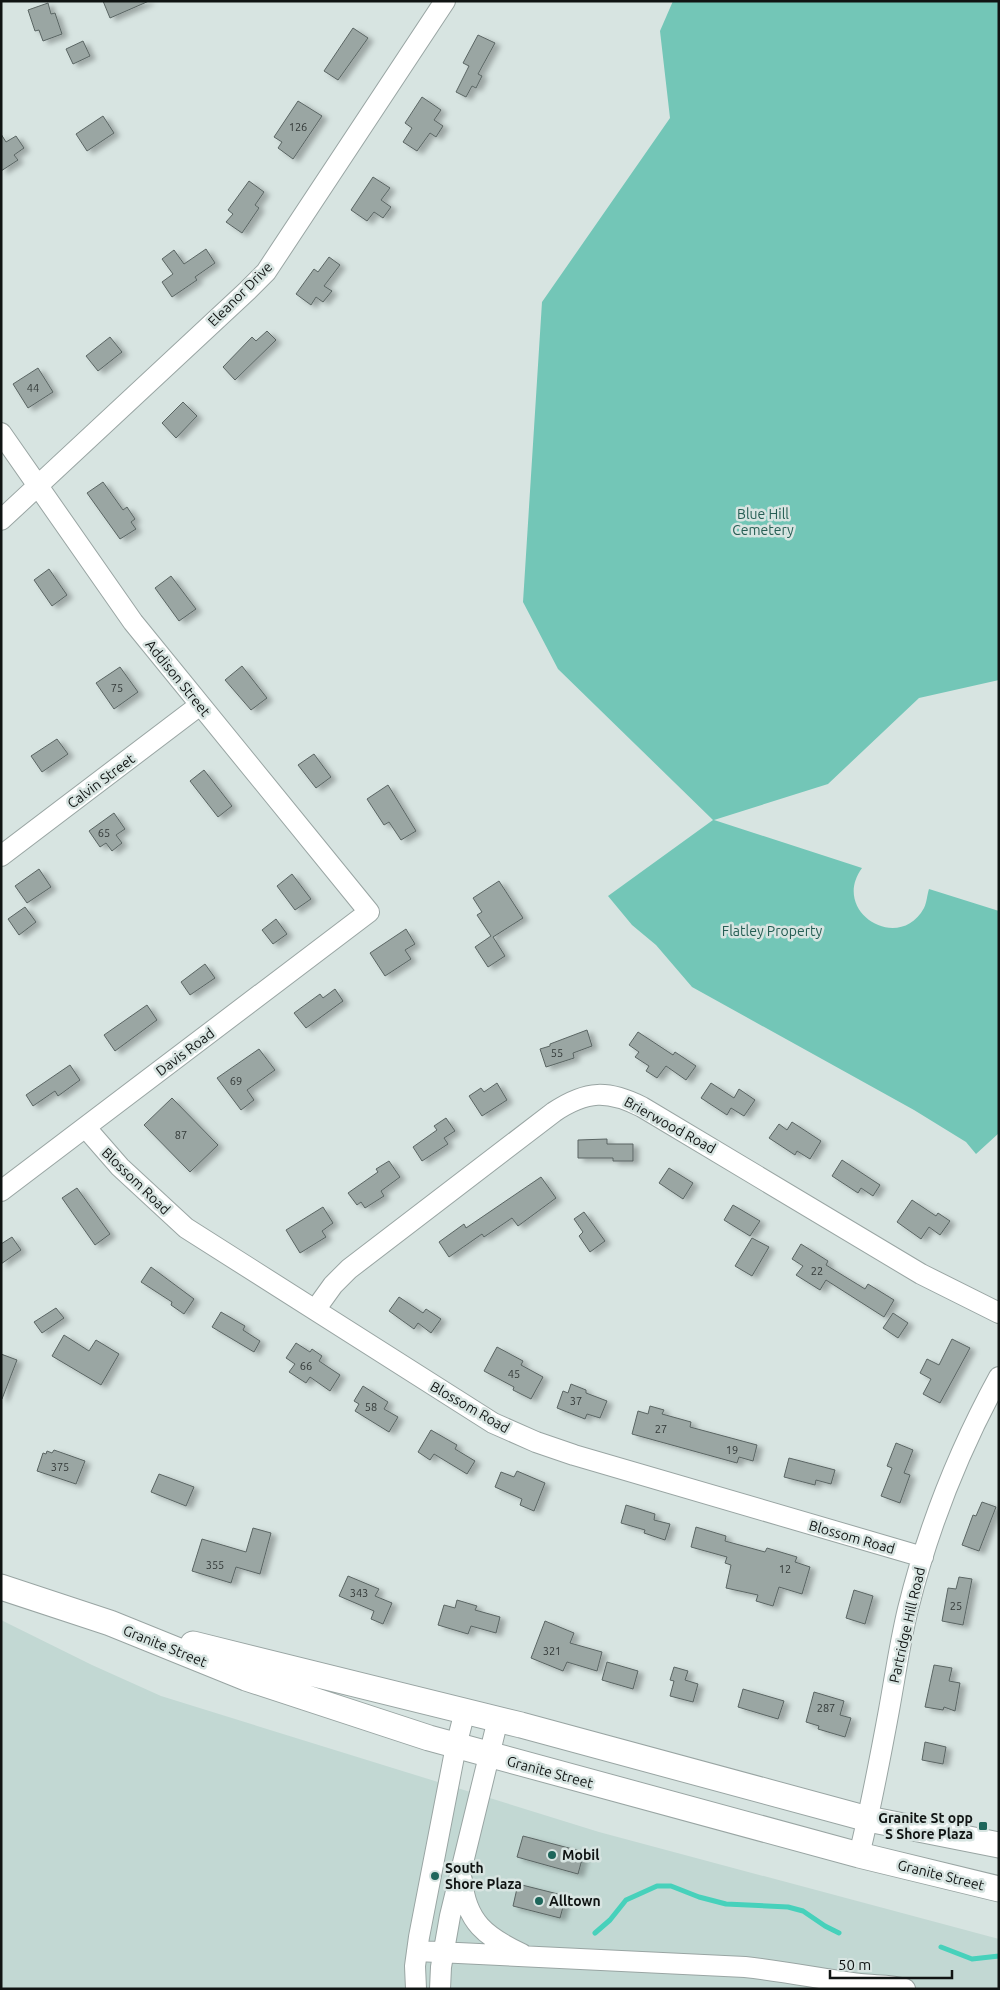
<svg xmlns="http://www.w3.org/2000/svg" width="1000" height="1990" font-family="Ubuntu,sans-serif">
<style>
.built{fill:#c2d8d3}
.green{fill:#73c6b7}
.lines{fill:none;stroke-linecap:round;stroke-linejoin:round}
.stream{stroke:#47d1bb;stroke-width:5}
.building{fill:#9aa6a3;stroke:#5a6563;filter:url(#shadow)}
.minor-casing{stroke:#99a5a3;stroke-width:22}
.major-casing{stroke:#99a5a3;stroke-width:27}
.minor{stroke:#fff;stroke-width:20}
.major{stroke:#fff;stroke-width:25}
.poi-dot{fill:#1e665b;stroke:#d7e4e1;stroke-width:2}
.labels{text-anchor:middle;dominant-baseline:central;stroke-width:5;stroke-linejoin:round;paint-order:stroke}
.number-label{font-size:11px;fill:#323837}
.street-label{font-size:14px;fill:#101413;stroke:#d7e4e1}
.park-label{font-size:14px;fill:#265e54;stroke:#d7e4e1}
.poi-label{font-size:14px;font-weight:bold;fill:#101413;stroke:#d7e4e1;text-anchor:start}
</style>
<defs>
<filter id="shadow"><feDropShadow dx="5.5" dy="3" stdDeviation="2.5" flood-color="#0004"/></filter>
</defs>
<rect width="100%" height="100%" fill="#d7e4e1"/>
<!-- built -->
<path class="built" d="M1 1620 92 1665 161 1696 599 1832 999 1939V1989H1Z"/>
<!-- green -->
<path class="green" d="M673 1H999V680L919 698 828 784 714 820 862 868C830 912 899 954 924 908 927 902 927 895 929 889L999 911V1133L976 1154 966 1142 914 1110 692 987 656 945 632 925 608 896 713 820 558 669 523 602 542 302 670 118 660 31Z"/>
<g class="lines">
<!-- stream -->
<path class="stream" d="M595 1933 610 1920 626 1900 657 1886H671L699 1897 726 1904 788 1907 803 1911 825 1926 839 1933
M941 1947 972 1959 999 1956"/>
</g>
<!-- building -->
<path class="building" d="M103 1H149L110 18Z
M48 3 51 14 55 13 62 34 43 41 39 30 35 31 28 10Z
M353 28 368 38 338 80 324 71Z
M478 35 495 43 478 74 482 76 476 88 472 86 466 97 456 92 469 66 463 63Z
M83 41 90 56 73 64 66 49Z
M422 97 441 110 434 120 443 126 436 137 430 133 417 151 403 142 412 128 405 123Z
M298 101 322 116 293 159 278 148 282 142 274 137Z
M103 116 114 133 87 151 76 134Z
M1 134 6 142 16 136 24 148 14 155 18 160 1 171Z
M373 177 390 188 381 200 391 207 383 218 374 212 367 221 351 210Z
M249 181 264 192 255 205 259 208 242 233 226 222 233 214 228 210Z
M206 249 215 263 195 277 197 280 172 297 162 282 173 274 162 259 174 250 184 264Z
M329 257 340 265 324 286 332 291 323 302 316 297 311 305 296 294 314 269 318 272Z
M267 331 276 340 235 380 223 367 252 337 256 341Z
M110 337 122 352 98 371 86 356Z
M38 368 53 392 28 408 13 384Z
M183 402 197 416 176 438 162 423Z
M103 482 123 510 127 507 135 519 131 522 136 529 120 539 87 493Z
M49 569 67 595 52 606 34 580Z
M171 576 196 609 179 621 155 588Z
M242 666 267 698 251 710 225 680Z
M120 667 138 692 114 709 96 683Z
M57 739 68 754 42 772 31 756Z
M314 754 331 777 316 788 298 765Z
M204 770 232 806 218 817 190 781Z
M388 785 416 831 401 840 389 822 384 825 367 799Z
M114 813 125 829 116 835 122 843 112 851 106 843 100 847 89 831Z
M39 869 51 887 27 903 15 886Z
M292 874 311 899 295 910 277 886Z
M499 881 523 918 493 937 505 956 488 967 475 947 491 936 477 915 482 912 473 898Z
M25 907 36 922 19 935 8 919Z
M276 919 287 934 273 944 262 930Z
M406 929 415 944 405 950 411 959 385 976 370 953Z
M205 964 215 978 190 995 181 982Z
M335 989 343 1001 306 1028 294 1013 320 994 323 998Z
M147 1005 157 1020 115 1051 104 1035Z
M587 1030 592 1046 573 1053 574 1058 546 1067 540 1049 550 1046V1044Z
M638 1032 673 1055 675 1052 696 1066 686 1080 666 1066 657 1078 646 1071 649 1066 635 1057 639 1052 629 1045Z
M259 1049 275 1070 247 1090 254 1100 241 1110 217 1078Z
M70 1065 80 1080 58 1096 55 1091 33 1106 26 1095Z
M497 1083 507 1100 482 1116 469 1096 481 1088 484 1092Z
M711 1083 734 1098 739 1089 755 1100 744 1116 731 1108 727 1115 701 1098Z
M172 1098 218 1145 190 1172 144 1125Z
M446 1118 455 1131 444 1138 448 1144 422 1161 413 1147 437 1130 434 1126Z
M792 1122 821 1141 810 1159 797 1151 795 1155 769 1138 779 1124 787 1130Z
M607 1139V1144H633V1161H613V1158H578V1140Z
M842 1160 880 1185 873 1196 861 1188 858 1193 832 1176Z
M389 1161 400 1177 381 1191 384 1196 365 1208 361 1202 357 1205 348 1193 378 1172 376 1169Z
M669 1168 693 1183 683 1199 659 1183Z
M541 1177 556 1198 518 1226 512 1218 484 1237 482 1234 449 1257 439 1242 464 1224 466 1228Z
M77 1188 110 1234 95 1245 62 1198Z
M912 1200 936 1216 938 1213 950 1221 940 1235 929 1227 921 1239 897 1222Z
M733 1205 760 1221 750 1236 724 1220Z
M323 1207 333 1223 322 1231 326 1237 300 1253 286 1230Z
M584 1212 605 1241 590 1252 579 1236 583 1232 574 1219Z
M12 1237 21 1250 1 1264V1244Z
M752 1238 769 1247 752 1276 735 1266Z
M801 1244 828 1261 826 1265 865 1289 868 1284 894 1300 884 1317 826 1280 820 1290 796 1275 803 1266 792 1259Z
M151 1267 194 1299 184 1314 171 1305 172 1302 141 1282Z
M399 1297 423 1313 426 1309 441 1319 431 1333 418 1323 414 1329 389 1311Z
M56 1308 64 1318 42 1333 34 1322Z
M221 1312 245 1326 243 1330 260 1341 254 1352 212 1327Z
M893 1313 908 1323 898 1338 883 1328Z
M64 1335 89 1351 96 1340 119 1354 101 1385 52 1356Z
M952 1339 970 1348 940 1403 923 1394 931 1379 920 1373 927 1359 939 1365Z
M296 1343 310 1352 312 1349 322 1356 319 1361 340 1375 330 1391 310 1377 306 1383 289 1372 295 1364 286 1358Z
M497 1347 523 1361 521 1365 543 1377 531 1399 513 1390 514 1387 484 1371Z
M1 1354 17 1360 2 1399H1Z
M571 1384 586 1390V1393L607 1401 600 1418 587 1414 585 1419 557 1408 563 1391 568 1393Z
M363 1386 388 1402 384 1409 398 1417 389 1432 355 1411 359 1404 354 1401Z
M650 1406 664 1410 662 1414 691 1422 690 1427 757 1445 753 1461 739 1457 737 1463 632 1434 638 1411 648 1414Z
M431 1430 457 1445 455 1449 475 1461 467 1474 434 1454 430 1460 418 1452Z
M896 1443 913 1450 904 1473 910 1475 900 1503 881 1496 892 1468 887 1466Z
M54 1450 85 1461 76 1484 37 1471 43 1453 46 1454 47 1451 52 1453Z
M789 1458 835 1470 831 1484 816 1480 815 1485 784 1477Z
M517 1471 545 1483 534 1511 520 1505 522 1499 495 1487 501 1472 514 1477Z
M159 1474 194 1487 186 1506 151 1492Z
M982 1502 996 1507 979 1551 962 1545 973 1515 976 1516Z
M626 1505 655 1514 654 1520 670 1524 665 1540 644 1533 645 1530 621 1523Z
M696 1527 726 1536 725 1541 765 1552 767 1548 797 1557 795 1562 810 1567 802 1594 779 1587 773 1606 756 1601 758 1595 726 1588 731 1565 725 1563 727 1557 691 1547Z
M253 1528 271 1533 260 1574 236 1567 231 1583 192 1571 202 1539 246 1552Z
M348 1576 379 1589 375 1596 392 1603 383 1624 371 1619 374 1611 339 1596Z
M959 1577 972 1579 963 1625 942 1621 948 1588 956 1589Z
M854 1590 873 1596 865 1624 846 1618Z
M457 1600 477 1606 475 1610 500 1617 496 1633 471 1626 468 1634 438 1625 444 1605 455 1608Z
M545 1621 574 1633 570 1643 602 1652 597 1671 567 1662 563 1671 531 1658Z
M607 1662 638 1671 633 1689 602 1680Z
M934 1665 952 1668 949 1681 960 1683 955 1711 944 1707 943 1710 925 1707Z
M674 1667 688 1671 685 1680 698 1684 693 1702 670 1696 674 1681 670 1680Z
M743 1689 784 1701 778 1719 738 1707Z
M814 1692 844 1701 840 1715 851 1718 845 1737 818 1729 819 1726 806 1722Z
M925 1742 946 1747 943 1764 922 1760Z
M523 1836 584 1852 578 1874 517 1857Z
M518 1884 566 1896 560 1918 513 1906Z"/>
<g class="lines">
<defs>
<path id="minor" d="M1 433 133 622 369 912 1 1191
M1 520 247 291 266 272 445 1
M1 856 200 705
M86 1128 120 1167 186 1228 493 1423 536 1442 574 1455 923 1557
M315 1310 333 1285 349 1269 554 1112C587 1090 608 1090 642 1107L921 1274 999 1313
M859 1855C871 1807 880 1759 889 1710 895 1677 900 1642 908 1609 928 1528 959 1450 999 1377
M462 1880C466 1922 486 1937 522 1954
M417 1951 745 1967C784 1971 821 1979 860 1984 875 1986 890 1984 905 1989
M416 1989 415 1966 419 1937 456 1746 465 1711
M440 1989 441 1967 450 1916 498 1719"/>
<path id="major" d="M1 1587 110 1623 246 1678 429 1738 859 1855 999 1889
M193 1644 521 1725 868 1819 999 1845"/>
</defs>
<!-- minor casing -->
<use href="#minor" class="minor-casing"/>
<!-- major casing -->
<use href="#major" class="major-casing"/>
<!-- minor -->
<use href="#minor" class="minor"/>
<!-- major -->
<use href="#major" class="major"/>
</g>
<!-- markers -->
<g class="poi-dot">
<rect x="978" y="1821" width="10" height="10" rx="2.5"/>
<circle cx="552" cy="1855" r="5"/>
<circle cx="435" cy="1876" r="5"/>
<circle cx="539" cy="1901" r="5"/>
</g>
<g class="labels">
<!-- number labels -->
<g class="number-label">
<text x="298" y="127">126</text>
<text x="33" y="388">44</text>
<text x="117" y="688">75</text>
<text x="104" y="833">65</text>
<text x="557" y="1053">55</text>
<text x="236" y="1081">69</text>
<text x="181" y="1135">87</text>
<text x="817" y="1271">22</text>
<text x="306" y="1366">66</text>
<text x="514" y="1374">45</text>
<text x="576" y="1401">37</text>
<text x="371" y="1407">58</text>
<text x="661" y="1429">27</text>
<text x="732" y="1450">19</text>
<text x="60" y="1467">375</text>
<text x="215" y="1565">355</text>
<text x="785" y="1569">12</text>
<text x="359" y="1593">343</text>
<text x="956" y="1606">25</text>
<text x="552" y="1651">321</text>
<text x="826" y="1708">287</text>
</g>
<!-- street labels -->
<g class="street-label">
<text transform="translate(240 294) rotate(-45)">Eleanor Drive</text>
<text transform="translate(178 678) rotate(51)">Addison Street</text>
<text transform="translate(101 781) rotate(-37)">Calvin Street</text>
<text transform="translate(185 1052) rotate(-37)">Davis Road</text>
<text transform="translate(670 1125) rotate(29)">Brierwood Road</text>
<text transform="translate(136 1181) rotate(44)">Blossom Road</text>
<text transform="translate(470 1407) rotate(30)">Blossom Road</text>
<text transform="translate(852 1537) rotate(16)">Blossom Road</text>
<text transform="translate(907 1625) rotate(-77)">Partridge Hill Road</text>
<text transform="translate(165 1646) rotate(22)">Granite Street</text>
<text transform="translate(550 1772) rotate(15)">Granite Street</text>
<text transform="translate(941 1875) rotate(14)">Granite Street</text>
</g>
<!-- park labels -->
<g class="park-label">
<text x="763" y="514">Blue Hill<tspan x="763" dy="16">Cemetery</tspan></text>
<text x="772" y="931">Flatley Property</text>
</g>
<!-- poi labels -->
<g class="poi-label">
<text x="973" y="1818" text-anchor="end">Granite St opp<tspan x="973" dy="16">S Shore Plaza</tspan></text>
<text x="562" y="1855">Mobil</text>
<text x="445" y="1868">South<tspan x="445" dy="16">Shore Plaza</tspan></text>
<text x="549" y="1901">Alltown</text>
</g>
</g>
<!-- border -->
<rect width="1000" height="1990" fill="none" stroke="#101413" stroke-width="5"/>
<!-- scale -->
<path d="M830 1970v8h122v-8" fill="none" stroke="#101413" stroke-width="2.5"/>
<text x="838" y="1970" font-size="15" fill="#101413" stroke="#d7e4e1" stroke-width="4" paint-order="stroke">50 m</text>
</svg>
